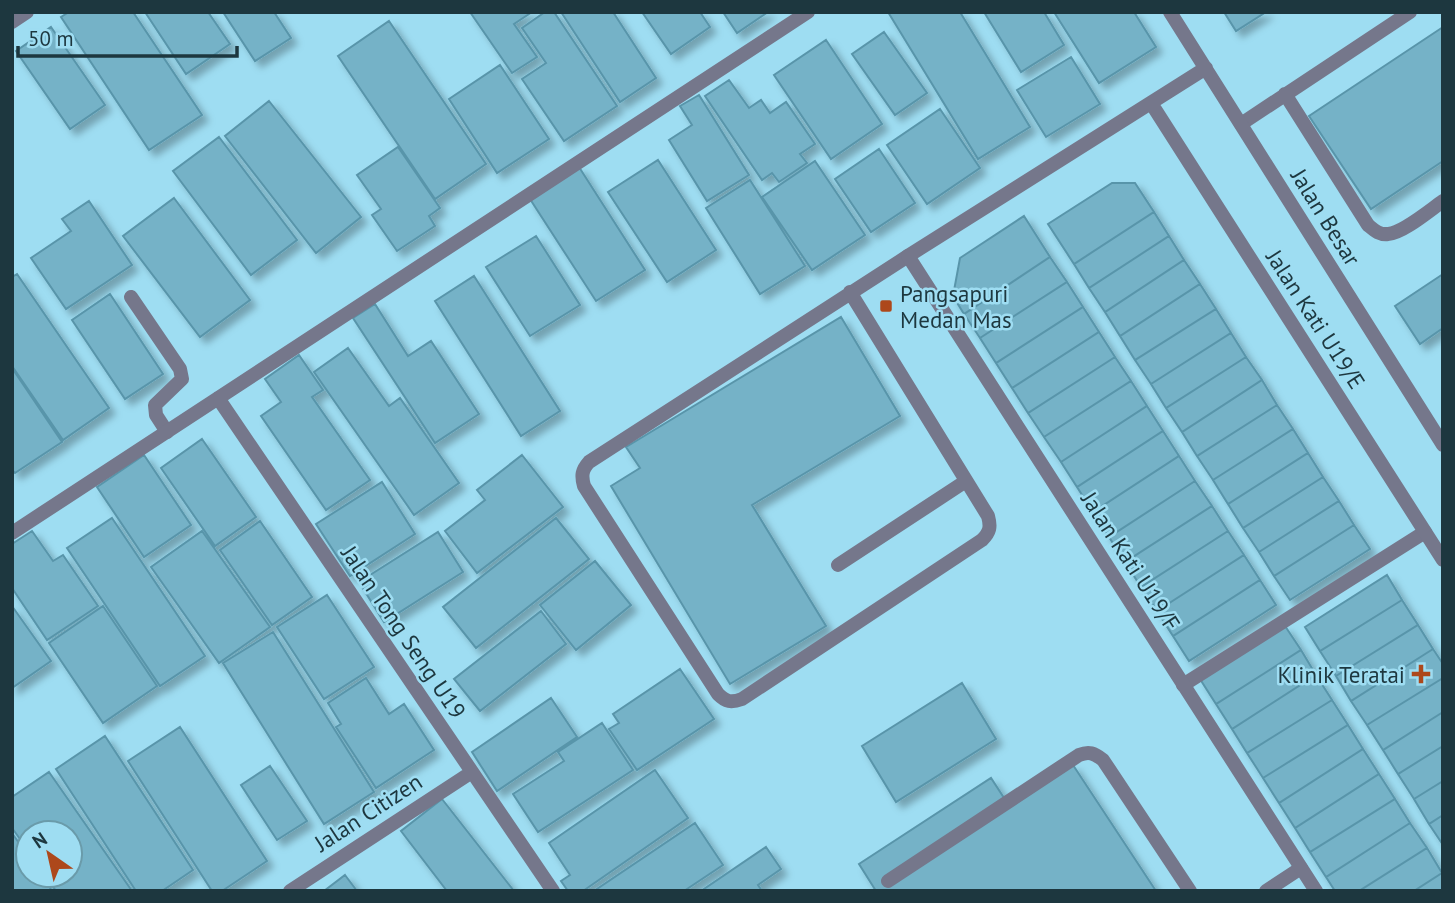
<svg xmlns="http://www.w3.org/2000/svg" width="1455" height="903" font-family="'PT Sans',sans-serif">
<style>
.building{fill:#75b2c7;stroke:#5995aa;stroke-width:2;filter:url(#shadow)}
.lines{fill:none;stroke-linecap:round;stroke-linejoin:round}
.lane{stroke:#75778b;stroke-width:14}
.street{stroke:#75778b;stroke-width:14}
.poi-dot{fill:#ad481b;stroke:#9eddf2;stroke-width:2.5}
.labels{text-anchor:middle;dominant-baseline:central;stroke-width:5;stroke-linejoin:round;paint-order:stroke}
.street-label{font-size:23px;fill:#1d373f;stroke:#9eddf2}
.poi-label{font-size:23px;fill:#1d373f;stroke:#9eddf2;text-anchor:start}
</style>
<defs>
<filter id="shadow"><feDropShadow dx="6" dy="6" stdDeviation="3.5" flood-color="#0004"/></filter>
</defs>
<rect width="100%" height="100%" fill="#9eddf2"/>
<!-- building -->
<path class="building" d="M69 12H133L202 115 149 150 61 17Z
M145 12H208L230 44 186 74Z
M223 12H274L291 38 255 61Z
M470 12H532L514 24 537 57 512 73Z
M545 12H554L617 106 564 141 522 79 546 63 522 28Z
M561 12H613L656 78 620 102Z
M642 12H700L710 27 671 54Z
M723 12H768L737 33Z
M888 12H960L1030 127 978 159Z
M984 12H1044L1064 45 1021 72Z
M1054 12H1134L1156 47 1099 83Z
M1224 12H1266L1236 31Z
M389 21 486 164 435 199 338 56Z
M51 27 105 105 70 129 16 51Z
M1443 27V161L1371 209 1309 116Z
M884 32 927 93 895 115 852 54Z
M826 40 882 124 831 159 774 75Z
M1071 57 1100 104 1046 137 1017 90Z
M500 65 549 139 497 173 449 99Z
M729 80 749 108 761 100 770 113 786 102 815 144 800 154 807 163 779 182 772 173 762 180 705 96Z
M699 95 749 175 707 201 669 140 692 125 680 106Z
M269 101 361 217 316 253 225 136Z
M940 109 980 168 927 204 887 145Z
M219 137 297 240 251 275 173 171Z
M398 147 440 208 429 216 435 226 397 251 372 215 381 209 357 175Z
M879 149 915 203 871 232 835 179Z
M658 160 716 250 667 282 608 192Z
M815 161 865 235 812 270 762 197Z
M579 167 645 270 596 301 530 199Z
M750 180 805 266 760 294 706 208Z
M1112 183H1135L1154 212 1074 264 1048 224Z
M174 198 250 300 200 337 123 236Z
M89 201 132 265 66 309 31 258 71 231 62 219Z
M1154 212 1169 236 1089 288 1074 264Z
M1024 216 1050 257 964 314 953 296 960 258Z
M536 236 580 305 530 336 486 267Z
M1169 236 1184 260 1105 312 1089 288Z
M1050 257 1067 282 980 338 964 314Z
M1184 260 1200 284 1120 336 1105 312Z
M17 274 109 408 63 440 12 366V277Z
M1443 274V328L1420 344 1395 306Z
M474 276 560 411 521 436 435 301Z
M1067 282 1083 307 996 363 980 338Z
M1200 284 1216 309 1135 360 1120 336Z
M110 294 163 374 125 399 72 320Z
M375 304 408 356 431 341 479 414 435 443 353 318Z
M1083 307 1099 332 1012 388 996 363Z
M1216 309 1231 333 1151 384 1135 360Z
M841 317 900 416 752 505 826 626 730 684 611 486 640 468 626 447Z
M1099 332 1115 357 1028 413 1012 388Z
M1231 333 1246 357 1166 408 1151 384Z
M348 348 389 406 400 398 459 483 414 515 314 372Z
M299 355 323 390 312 397 370 480 326 510 261 416 281 402 265 379Z
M1115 357 1131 381 1044 437 1028 413Z
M1246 357 1262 380 1182 432 1166 408Z
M12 368 62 442 15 473 12 470Z
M1262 380 1277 405 1197 456 1182 432Z
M1131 381 1147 406 1061 462 1044 437Z
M1277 405 1293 429 1213 480 1197 456Z
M1147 406 1163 431 1077 487 1061 462Z
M1293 429 1308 453 1228 504 1213 480Z
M1163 431 1179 456 1093 512 1077 487Z
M202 439 256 517 215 546 161 468Z
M1308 453 1323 477 1243 528 1228 504Z
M144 455 191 525 144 557 97 487Z
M522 455 563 507 477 573 445 531 485 500 477 490Z
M1179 456 1195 481 1109 537 1093 512Z
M1323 477 1339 501 1259 552 1243 528Z
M1195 481 1212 506 1125 562 1109 537Z
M382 482 415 534 350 576 316 524Z
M1339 501 1354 525 1274 576 1259 552Z
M1212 506 1228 531 1141 587 1125 562Z
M112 518 205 656 160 686 67 548Z
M556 518 589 559 476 648 443 607Z
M260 521 312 597 272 625 220 550Z
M1354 525 1370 549 1290 600 1274 576Z
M32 531 53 561 63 555 98 606 47 640 12 588V544Z
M202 531 270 627 219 663 151 567Z
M1228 531 1244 555 1157 611 1141 587Z
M438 532 463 572 384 622 359 582Z
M1244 555 1260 580 1173 636 1157 611Z
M595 561 631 605 576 650 540 605Z
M1387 575 1402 600 1320 651 1305 627Z
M1260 580 1276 605 1189 661 1173 636Z
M327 595 374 667 324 699 277 627Z
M1402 600 1418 625 1336 676 1320 651Z
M12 606 51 661 12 688Z
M103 606 157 686 103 723 49 643Z
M541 611 566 644 480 711 454 679Z
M1418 625 1433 649 1351 701 1336 676Z
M1285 626 1301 650 1216 704 1200 679Z
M273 632 374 792 324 824 223 663Z
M1433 649 1443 664V678L1367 725 1351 701Z
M1301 650 1316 675 1232 729 1216 704Z
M680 669 714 719 637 770 609 729 619 723 613 714Z
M1316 675 1332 700 1247 753 1232 729Z
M366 678 389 714 404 704 434 750 376 788 336 727 341 724 328 703Z
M1443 678V712L1383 750 1367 725Z
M962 683 996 739 896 802 862 746Z
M551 698 577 737 497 791 472 752Z
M1332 700 1348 725 1263 778 1247 753Z
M1443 712V746L1398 774 1383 750Z
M602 723 633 770 538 832 513 794 564 761 558 752Z
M1348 725 1363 749 1279 803 1263 778Z
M180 727 267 861 222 891H212L128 761Z
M105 736 193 870 162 891H136L56 769Z
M1443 746V781L1414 799 1398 774Z
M1363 749 1379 774 1295 828 1279 803Z
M1073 765 1156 891H876L859 864 991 778 1010 807Z
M270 766 307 821 277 840 241 785Z
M655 770 688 818 583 891H568L561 881 570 875 549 843Z
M49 772 132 891H56L45 875H70V833H28V850L12 828V797Z
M1379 774 1395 799 1310 852 1295 828Z
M1443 781V815L1429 824 1414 799Z
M442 799 514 891H447L401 831Z
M1395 799 1410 823 1326 877 1310 852Z
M1443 815V845L1429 824Z
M695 823 723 865 684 891H594Z
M1410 823 1427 848 1359 891H1335L1326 877Z
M12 833 28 856V875H42L52 891H12Z
M766 847 781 869 758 885 762 891H701Z
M1427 848 1442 873 1414 891H1359Z
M1442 873 1443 891H1414Z
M345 875 357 891H324Z"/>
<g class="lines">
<!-- lane -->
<path class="lane" d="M1285 94 1368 225C1374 230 1379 235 1388 234 1403 233 1430 210 1443 201
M1241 124 1410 12
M850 292 988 516C991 527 990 532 982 540L742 699C731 703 726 702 718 694L584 486C581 475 582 470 589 462L908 256
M131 297 180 369 182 379 155 405 156 415 167 432
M838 565 966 481
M1183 685 1425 532
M888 881 1079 755C1089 751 1094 753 1103 760L1190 891
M1266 891 1301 868"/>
<!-- street -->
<path class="street" d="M1170 12 1443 445
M12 22 27 12
M1206 68 908 256 1316 891
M1151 103 1443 560
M218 398 553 891
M12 533 808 12
M290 891 472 772"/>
</g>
<!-- markers -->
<g class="poi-dot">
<rect x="879" y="299" width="14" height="14" rx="3.5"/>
<path d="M1417.5 663.5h7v7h7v7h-7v7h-7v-7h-7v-7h7z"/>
</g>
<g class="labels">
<!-- street labels -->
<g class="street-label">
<text transform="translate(1326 217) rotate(58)">Jalan Besar</text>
<text transform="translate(1316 319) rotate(57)">Jalan Kati U19/E</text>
<text transform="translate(1131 561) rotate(57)">Jalan Kati U19/F</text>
<text transform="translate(404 632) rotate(56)">Jalan Tong Seng U19</text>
<text transform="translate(368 812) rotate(-33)">Jalan Citizen</text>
</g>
<!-- poi labels -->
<g class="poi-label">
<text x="900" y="293">Pangsapuri<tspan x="900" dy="26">Medan Mas</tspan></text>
<text x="1405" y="674" text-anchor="end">Klinik Teratai</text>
</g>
</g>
<!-- border -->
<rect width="1455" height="903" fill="none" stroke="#1d373f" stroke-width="28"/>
<!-- north arrow -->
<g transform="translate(49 854) rotate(326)"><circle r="33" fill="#9eddf2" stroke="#6a9baa" stroke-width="2"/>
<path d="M0-5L12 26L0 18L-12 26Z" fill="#ad481b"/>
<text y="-10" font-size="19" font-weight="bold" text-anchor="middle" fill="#1d373f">N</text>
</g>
<!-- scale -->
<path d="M18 46v10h219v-10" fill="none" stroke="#1d373f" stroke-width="3.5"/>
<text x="28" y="46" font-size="21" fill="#1d373f" stroke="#9eddf2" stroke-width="5" paint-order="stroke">50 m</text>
</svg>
